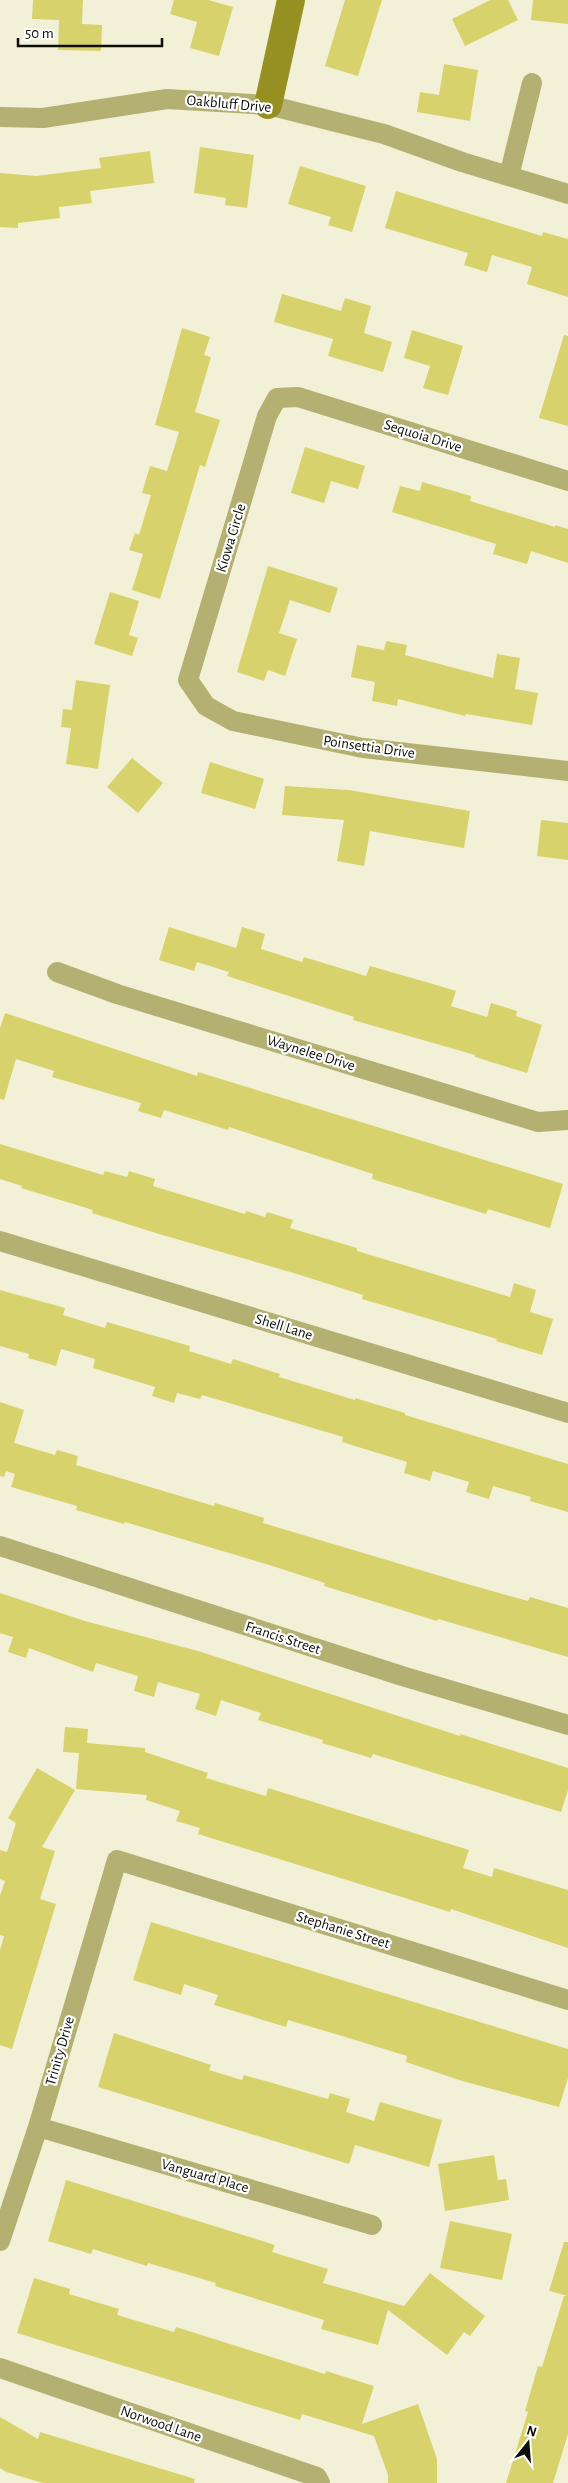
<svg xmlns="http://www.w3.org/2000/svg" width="568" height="2483" font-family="'Alegreya Sans',sans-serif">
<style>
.building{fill:#d7d26c}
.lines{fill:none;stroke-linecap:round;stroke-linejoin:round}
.street{stroke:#b3b071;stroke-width:20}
.secondary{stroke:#968f21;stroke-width:28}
.labels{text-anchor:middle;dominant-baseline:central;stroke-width:4.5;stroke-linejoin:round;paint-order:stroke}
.street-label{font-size:15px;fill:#0d0d05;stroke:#fff}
</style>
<rect width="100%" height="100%" fill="#f2f1d7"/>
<!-- building -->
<path class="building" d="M33 0H83L82 24 102 25 101 51 58 50 59 20 32 19Z
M174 0H208L233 7 219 56 190 48 197 22 170 14Z
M345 0H382L358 76 325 66Z
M490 0H508L518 20 465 46 452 19Z
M533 0H568V24L531 20Z
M444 64 478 70 470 121 417 112 420 92 439 95Z
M200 147 254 155 247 208 225 205 226 198 194 193Z
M150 151 154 183 90 191 92 203 59 207 60 218 18 223V228L0 227V173L36 176 101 168 99 158Z
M300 166 366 186 352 232 328 225 331 217 288 204Z
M396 191 542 236 543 232 568 239V297L527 284 532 267 492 255 487 272 464 265 468 253 385 228Z
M282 294 341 311 345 298 371 306 364 333 392 342 383 372 328 356 333 339 274 322Z
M182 328 210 337 204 355 211 357 195 412 220 420 205 467 200 465 160 599 132 590 143 554 129 550 135 533 139 535 151 495 142 493 150 466 167 471 179 432 155 425Z
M412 330 463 346 448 395 423 388 430 366 404 358Z
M564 335 568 336V426L539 418Z
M305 447 365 466 358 489 331 481 324 503 291 493Z
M422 482 471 496 470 501 555 527V525L568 529V563L531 551 527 564 493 554 496 544 392 512 400 486 420 491Z
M268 566 338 588 330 613 290 600 279 633 297 639 285 676 268 670 264 681 237 672Z
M110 592 139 601 129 635 138 638 132 656 94 644Z
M386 641 407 645 405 655 493 678 497 654 520 658 515 689 538 693 532 725 466 714 465 716 398 699 397 706 372 701 375 682 351 677 357 645 384 650Z
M76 680 110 685 98 769 66 764 71 728 61 727 63 709 72 710Z
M132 758 163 783 138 813 107 787Z
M210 762 264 779 255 809 201 793Z
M285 786 349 790 470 811 464 848 370 831 364 866 337 861 344 820 282 815Z
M541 820 568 823V860L537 856Z
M169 927 236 948 242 927 265 934 261 949 302 962 304 957 366 976 370 966 433 984 456 991 451 1006 487 1017 491 1003 517 1011 516 1016 542 1025 527 1073 475 1057V1055L353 1020 354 1017 227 976 229 972 197 962 194 971 159 960Z
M5 1013 197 1076 198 1072 563 1184 550 1228 488 1209 486 1214 372 1179 373 1174 229 1127 228 1130 164 1110 161 1118 138 1111 141 1103 52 1077 54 1071 16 1059 4 1100 0 1099V1028Z
M0 1144 103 1175 105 1171 127 1177 129 1171 155 1179 153 1186 245 1214 246 1211 265 1217 267 1212 293 1220 290 1228 357 1248V1251L510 1297 514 1283 536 1290 530 1312 553 1319 542 1355 496 1341 497 1339 362 1299 363 1295 297 1274 159 1234 92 1213 93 1210 21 1188 22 1186 0 1179Z
M0 1290 65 1308 63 1315 105 1328 107 1322 169 1340 190 1346 189 1351 231 1364 233 1359 280 1374 279 1377 355 1400V1398L405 1413V1415L568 1464V1512L530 1501 531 1497 493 1486 489 1499 466 1492 469 1482 433 1471 430 1481 404 1473 407 1462 342 1442 343 1437 202 1395 200 1399 177 1393 174 1403 152 1396 155 1387 93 1368 95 1359 61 1349 56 1366 28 1358 29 1354 0 1346Z
M0 1402 24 1410 14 1443 55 1455 57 1450 78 1456 76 1465 214 1506 215 1503 264 1518 263 1523 467 1584 528 1601 530 1597 568 1608V1657L438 1619 437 1621 324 1586 325 1583 266 1564 125 1522 124 1524 76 1510 77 1506 11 1487 15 1474 6 1471 4 1477 0 1476Z
M0 1593 85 1621 198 1651 460 1736V1734L568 1768V1790L561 1812 373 1754 371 1758 322 1743 323 1740 258 1720 261 1713 221 1700 216 1716 195 1709 200 1694 158 1682 154 1697 134 1691 138 1676 96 1663 93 1672 29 1648 26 1658 8 1652 13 1637 0 1633Z
M65 1727 88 1729 87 1743 145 1748V1752L208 1773 206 1778 266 1796 268 1788 469 1850 463 1868 492 1877 494 1868 568 1890V1948L451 1909 450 1912 198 1834 200 1828 176 1821 180 1811 146 1800 147 1795 76 1789 79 1753 63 1752Z
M37 1768 75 1790 42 1847 55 1851 40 1899 56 1904 12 2049 0 2045V1950L4 1936 0 1935V1896L5 1881 0 1879V1850L7 1852 16 1823 8 1818Z
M151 1922 568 2049V2078L559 2107 462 2081 406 2062 407 2056 342 2036 288 2020 286 2027 214 2005 218 1995 184 1984 181 1995 133 1980Z
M114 2033 211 2065 209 2070 242 2080 244 2075 328 2099 330 2093 350 2099 346 2112 374 2121 380 2102 442 2120 429 2167 355 2145 349 2164 98 2087Z
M494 2155 498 2180 506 2179 509 2200 445 2211 438 2164Z
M66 2180 275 2245 272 2252 328 2269 323 2283 404 2306 430 2273 485 2316 470 2336 464 2332 447 2355 388 2310 378 2345 321 2329 324 2320 215 2286 216 2283 148 2263 147 2266 93 2249 91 2254 48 2241Z
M450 2221 512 2234 502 2280 440 2268Z
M564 2242H568V2296L549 2291Z
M34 2278 70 2289 69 2294 119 2309 117 2315 174 2332 176 2327 325 2374 326 2371 374 2386 362 2424 418 2404 437 2459V2483H388V2475L374 2436 302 2414 300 2420 17 2333Z
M564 2296H568V2434L553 2483H506L528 2412 525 2411 538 2366 542 2367Z
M0 2417 38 2439 40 2432 195 2479 194 2483H43L6 2472 0 2468Z"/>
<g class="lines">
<!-- street -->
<path class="street" d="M0 117 43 118 167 99 268 105 384 134 462 162 568 194
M509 176 532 83
M568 481 298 397 277 398 267 416 188 680 206 706 233 721 363 748 568 771
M57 972 117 994 538 1122 568 1120
M0 1241 568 1413
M0 1546 402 1676 568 1725
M38 2127 372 2225
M0 2241 38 2127 117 1860 568 2000
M0 2368 317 2477 320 2483"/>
<!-- secondary -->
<path class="secondary" d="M268 105 291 0"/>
</g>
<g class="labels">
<!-- street labels -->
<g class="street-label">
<text transform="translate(229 104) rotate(5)">Oakbluff Drive</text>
<text transform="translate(423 436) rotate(17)">Sequoia Drive</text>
<text transform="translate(231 538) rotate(-73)">Kiowa Circle</text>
<text transform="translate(369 747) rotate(8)">Poinsettia Drive</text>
<text transform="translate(311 1053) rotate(17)">Waynelee Drive</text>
<text transform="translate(284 1327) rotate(17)">Shell Lane</text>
<text transform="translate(283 1638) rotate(18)">Francis Street</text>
<text transform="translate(343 1930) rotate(17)">Stephanie Street</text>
<text transform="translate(60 2051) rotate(-74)">Trinity Drive</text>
<text transform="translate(205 2176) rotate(16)">Vanguard Place</text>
<text transform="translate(161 2424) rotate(19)">Norwood Lane</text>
</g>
</g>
<!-- north arrow -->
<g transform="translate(528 2443) rotate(17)" stroke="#ffffff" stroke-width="4" paint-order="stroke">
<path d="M0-4L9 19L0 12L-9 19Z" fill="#0d0d05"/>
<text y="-8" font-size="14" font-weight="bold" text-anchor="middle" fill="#0d0d05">N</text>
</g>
<!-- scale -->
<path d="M18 38v8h144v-8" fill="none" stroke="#0d0d05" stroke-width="2.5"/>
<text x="25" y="38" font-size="15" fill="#0d0d05" stroke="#ffffff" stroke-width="4" paint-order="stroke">50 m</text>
</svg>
